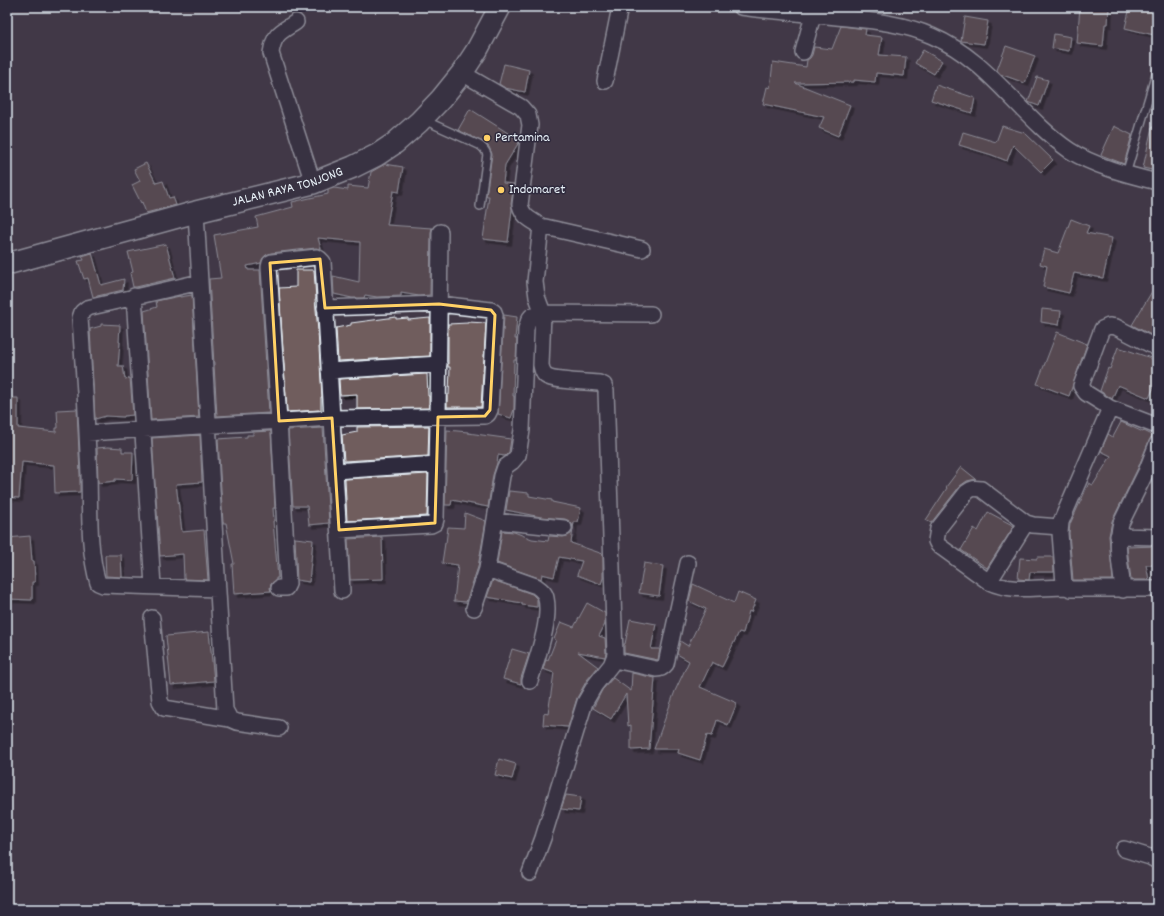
<svg xmlns="http://www.w3.org/2000/svg" width="1164" height="916" font-family="Dekko,sans-serif">
<style>
.building{fill:#705d5d;stroke:#e8f1f8;filter:url(#shadow)}
.lines{fill:none;stroke-linecap:round;stroke-linejoin:round}
.lane-casing{stroke:#e8f1f8;stroke-width:10}
.street-casing{stroke:#e8f1f8;stroke-width:18}
.secondary-casing{stroke:#e8f1f8;stroke-width:24}
.lane{stroke:#2f2a3d;stroke-width:7}
.street{stroke:#2f2a3d;stroke-width:15}
.secondary{stroke:#2f2a3d;stroke-width:21}
.marked{fill:none;stroke:#ffd166;stroke-width:3;stroke-linejoin:round}
.poi-dot{fill:#ffd166;stroke:#2f2a3d;stroke-width:1.5}
.labels{text-anchor:middle;dominant-baseline:central;stroke-width:3;stroke-linejoin:round;paint-order:stroke}
.poi-label{font-size:14px;fill:#e8f1f8;stroke:#2f2a3d;text-anchor:start}
.street-label{font-size:14px;fill:#e8f1f8;stroke:#2f2a3d}
</style>
<defs>
<filter id="shadow"><feDropShadow dx="3.5" dy="3.5" stdDeviation="0" flood-color="#0009"/></filter>
</defs>
<rect width="100%" height="100%" fill="#423947"/>
<filter id="ink" filterUnits="userSpaceOnUse"><feTurbulence type="fractalNoise" baseFrequency=".025" numOctaves="2"/><feDisplacementMap in="SourceGraphic" scale="8" xChannelSelector="R" yChannelSelector="G"/><feConvolveMatrix kernelMatrix="1 2 1 2 8 2 1 2 1" color-interpolation-filters="sRGB"/></filter>
<g filter="url(#ink)">
<!-- building -->
<path class="building" d="M849 7H868V11L848 9Z
M1080 7H1109L1108 24H1105L1103 46 1077 43Z
M1130 7H1157V22L1154 35 1125 28Z
M965 17 988 21 984 44 961 41Z
M841 26 866 29 865 35 882 37 879 55 906 57 904 76 876 73 875 82 854 80V82L795 83 850 105 838 136 819 128 824 117 763 104 767 87 770 88 773 62 806 67 807 60 810 58 812 55 814 47 832 49Z
M1054 34 1071 37 1069 51 1052 48Z
M1006 46 1035 56 1025 83 1000 74 997 70Z
M923 50 942 61 934 74 915 63Z
M504 64 529 70 525 92 505 88 499 84Z
M1037 77 1048 80 1039 106 1028 102Z
M936 85 975 98 972 113 931 100Z
M470 109 519 140V142L505 165 503 183 514 184 511 204 512 209 508 242 483 239 489 196H486L492 154 489 147 483 142 458 130Z
M1002 126 1025 133 1053 160 1041 172 1013 145 1007 161 992 155 959 145 963 132 996 142Z
M1114 126 1132 135 1124 164 1101 155Z
M1152 127 1157 128V171L1143 168Z
M146 163 156 183 163 181 169 198 173 197 176 205 146 213 142 202 141 203 132 185 140 181 134 169Z
M385 164 403 167 399 192 393 191 387 225 432 228 431 232 430 295 419 296 401 293V296L377 297 365 295 364 298H352L334 294 333 276 359 282 360 242 318 238 321 249 316 248 271 253 266 255 263 258 261 263 247 266 248 270H260L269 413 217 416 209 279 221 278 214 235 258 227 256 217 293 207 292 202 328 194V190L334 188 348 190V186L368 188 371 172Z
M1071 219 1089 226 1086 233 1112 238 1103 278 1074 273 1069 293 1043 287 1047 266 1040 264 1044 249 1058 253Z
M166 244 175 278 136 287H133L130 273 133 272 128 252Z
M92 253 101 285 124 279 123 290 93 297 88 278 84 279 78 261 84 260 82 256Z
M296 270H314L316 299H315L318 331 322 397H321V410L287 412 279 288 296 287Z
M1157 283V338L1132 325Z
M192 295 199 417 151 420 144 311 157 307 156 301 180 296V297Z
M1042 309 1061 311 1059 325 1041 322Z
M504 315 517 317 515 339H517L516 360H514L513 396H514V409L511 418 498 414Z
M396 317V319L408 318V320L430 318V356L338 361 336 328 351 325V323Z
M468 322 486 323 481 407H447V395H449L450 367H448V324L468 323Z
M101 324 120 325 119 342H120L118 366H123L125 379 130 378 133 415 124 416V417L106 416 95 419 90 329 101 326Z
M1057 332 1087 344 1069 396 1037 384Z
M1118 347 1157 360V380L1149 398 1118 385 1112 399 1100 391 1108 368 1110 369Z
M427 374 428 396H429V408L357 409V394L340 395 339 379Z
M7 398H18V428L56 432V428H58L57 410 77 409 80 474V492L55 493 54 465 22 462 19 498 7 497Z
M1121 422 1143 432 1144 431 1154 436 1151 437 1149 441 1138 468 1112 521 1109 536 1113 580H1073L1069 533 1070 524 1089 483 1093 485 1111 456 1101 451 1108 434 1113 437Z
M429 426 428 456 344 461 342 435 357 432V427Z
M323 428 329 523 309 525 307 506H293L288 430Z
M447 430 468 432V433L511 439 509 452 505 456 498 455 497 463 493 475 488 507 452 500 451 505H445Z
M271 431 275 508H273L274 521H273L278 578H276V580L271 584 270 588 271 591 234 594 232 564H234L226 523H223L218 439 247 437V435H253V432Z
M200 435 202 482 176 484 182 532 204 530 208 580 184 579 183 554 160 556 152 438Z
M108 447 122 448V452H133L132 480 115 479V481L98 483 97 448Z
M961 467 976 479 967 481 960 486 931 523 926 520 947 488 946 487Z
M428 474 427 516 347 521 345 479Z
M509 491 529 493V496L552 500V502L581 508 578 522H574L571 543 603 554V578L601 584 577 575 582 561 559 557 554 577 542 574 541 579 497 563 502 531 514 532 532 539 548 541 549 536 563 537 567 536 571 534 573 529 572 524 569 521 565 519 541 517 506 510Z
M988 512 1014 526 987 568 961 550 974 528 978 531Z
M465 513 486 521 478 567 466 602 454 601 458 565 442 563 445 543H446L448 527 464 528Z
M30 536 32 561H34L35 582H32V600L7 599V538Z
M382 537 383 579 350 580 348 539Z
M295 538 313 540 309 582 297 580Z
M1157 546V565H1146L1149 580H1131L1127 547Z
M105 555H121L122 577 106 576Z
M1037 557H1053L1054 572H1030L1029 580 1018 579 1020 558 1037 559Z
M644 563 663 566 659 596 639 593Z
M493 580 532 594 537 599V607L522 605V603L487 597Z
M693 584 734 603 738 592 756 600 751 612 749 611 743 633 739 632 722 667 712 662 700 687 737 703 728 725 717 720 712 736 707 735 700 760 678 753 679 749H654L675 691 689 661 677 654 680 641 688 646 706 609 689 601Z
M587 603 605 613V624L599 636 605 638 606 653 605 657 578 652 598 667 587 680 577 698 568 727 543 725 544 713 548 714 554 673 543 669 546 659 548 660 556 640 554 639 561 622 574 627Z
M630 619 656 624 651 649H660L658 660 624 653V644H625Z
M209 632 214 681 171 685 166 636Z
M512 649 529 654 521 678V684L503 679Z
M632 673 655 678 649 749 631 750V725L628 726 626 694 611 719 593 708 602 690 613 678 631 691Z
M499 759 516 764 512 779 495 775Z
M566 795 581 797 579 811 561 809Z"/>
<g class="lines">
<defs>
<path id="lane" d="M424 120 479 145C483 147 485 150 487 154L480 206
M1126 174 1157 70"/>
<path id="street" d="M741 7C776 12 811 14 847 18 876 21 905 24 932 36 989 60 1020 116 1069 150 1093 166 1129 175 1157 182
M296 22C281 32 274 33 271 53L313 183
M803 52 813 15
M462 73 521 107 528 115 530 125 520 205C523 217 531 220 541 226L535 282 537 297 543 313 541 365C542 369 542 373 546 376 552 381 589 382 599 383L604 385 606 391 615 655 611 665 595 685 585 702 543 838 530 873
M605 81 620 7
M196 212C206 378 214 544 225 710L230 719 237 722 279 728
M541 226 642 249
M200 282 87 308 82 312 80 318C84 370 87 422 89 474 90 508 88 550 98 583L103 585 217 589
M134 296 153 586
M1157 348 1116 327 1109 326 1102 329 1081 386 1086 393 1110 408 1157 426
M329 371 439 364
M1110 408 1061 522 1060 533 1064 584 1066 587 1071 589H1157
M87 433 332 418 485 416 488 414 490 410 495 315 494 312 491 310 439 304 325 308
M335 471 437 464
M495 521 564 528
M1060 527 1033 525 1026 523 981 489C975 488 972 488 967 492L938 529 936 541 938 545 989 582C1012 593 1041 587 1066 587
M339 530 431 525 435 523 436 519 438 417 440 232
M1118 536 1157 537
M487 569 536 586C540 589 545 592 546 598 551 622 537 657 530 681
M989 582 1026 523
M279 588H286L288 584 279 421 269 267 270 263 272 262 317 257 320 259 323 262 342 591
M1123 590C1121 568 1115 545 1121 523L1146 472 1157 444
M474 608 487 569 502 476 505 467 512 462 518 455 522 430 526 329C530 315 530 315 543 313L651 314
M152 618 160 701 164 708 230 719
M614 660 656 669C661 669 663 668 666 664L688 563
M1124 849 1150 857 1157 861"/>
<g id="secondary">
<path id="s1" d="M7 264 196 212 313 183 353 167 377 155 395 143 419 122 441 99 462 73 477 50 500 7"/>
</g>
</defs>
<!-- lane casing -->
<use href="#lane" class="lane-casing"/>
<!-- street casing -->
<use href="#street" class="street-casing"/>
<!-- secondary casing -->
<use href="#secondary" class="secondary-casing"/>
<!-- lane -->
<use href="#lane" class="lane"/>
<!-- street -->
<use href="#street" class="street"/>
<!-- secondary -->
<use href="#secondary" class="secondary"/>
</g>
</g>
<!-- marked area -->
<path d="M0 0H1164V916H0ZM320 259 325 308 439 304 491 310 495 315 490 410 485 416 438 417 435 523 339 530 332 418 279 421 270 263Z" fill="#423947" fill-opacity=".55" fill-rule="evenodd"/>
<path class="marked" d="M320 259 325 308 439 304 491 310 495 315 490 410 485 416 438 417 435 523 339 530 332 418 279 421 270 263Z"/>
<!-- markers -->
<g class="poi-dot">
<circle cx="487" cy="138" r="4"/>
<circle cx="501" cy="190" r="4"/>
</g>
<g class="labels">
<!-- poi labels -->
<g class="poi-label">
<text x="495" y="138">Pertamina</text>
<text x="509" y="190">Indomaret</text>
</g>
<!-- street labels -->
<g class="street-label">
<text stroke="none"><textPath href="#s1" startOffset="291">JALAN RAYA TONJONG</textPath></text>
</g>
</g>
<!-- margin -->
<rect width="1164" height="916" fill="none" stroke="#2f2a3d" stroke-width="24"/>
<rect x="12" y="12" width="1140" height="892" fill="none" stroke="#e8f1f8" stroke-width="1.5" filter="url(#ink)"/>
</svg>
